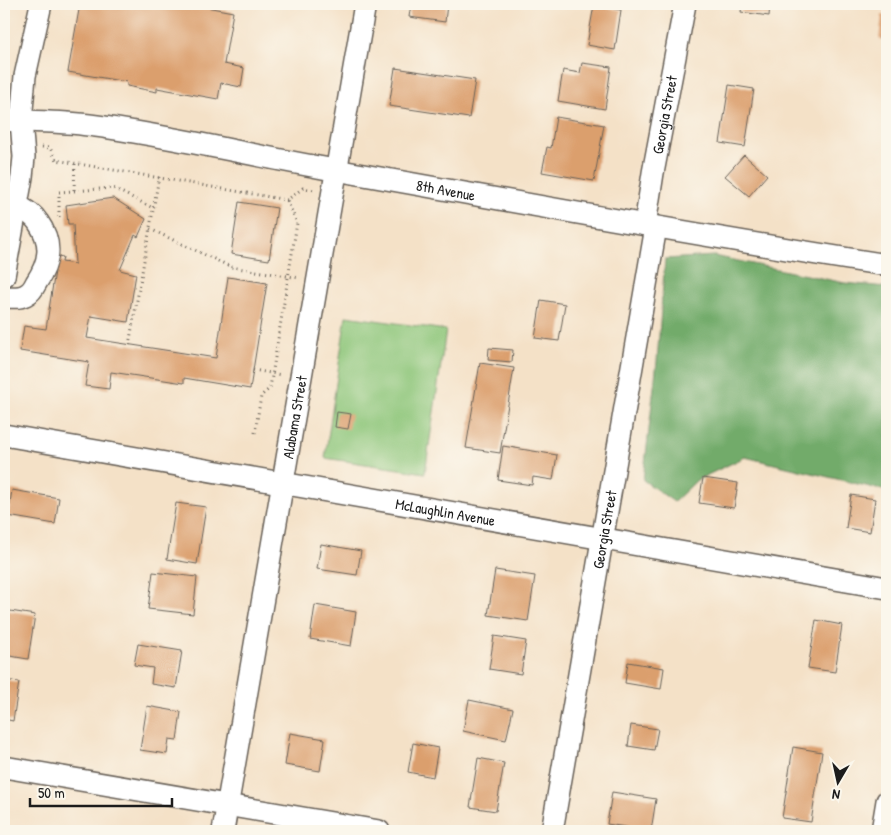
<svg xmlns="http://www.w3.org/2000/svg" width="891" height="835" font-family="'Patrick Hand',sans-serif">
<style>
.green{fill:#8ec67a;stroke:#55714b}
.forest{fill:#72ab6a;stroke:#476443}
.building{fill:#db9f6d}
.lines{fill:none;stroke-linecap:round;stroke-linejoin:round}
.minor-casing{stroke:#686158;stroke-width:24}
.path{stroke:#686158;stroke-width:3;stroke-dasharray:1 4;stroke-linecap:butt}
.minor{stroke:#fff;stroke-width:21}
.labels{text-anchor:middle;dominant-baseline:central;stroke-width:5;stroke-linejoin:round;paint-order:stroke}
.street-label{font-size:15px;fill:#1c1c1c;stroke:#fbf7ec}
</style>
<rect width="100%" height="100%" fill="#fbf7ec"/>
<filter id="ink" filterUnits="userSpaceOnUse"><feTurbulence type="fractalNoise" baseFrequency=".02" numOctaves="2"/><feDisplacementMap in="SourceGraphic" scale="10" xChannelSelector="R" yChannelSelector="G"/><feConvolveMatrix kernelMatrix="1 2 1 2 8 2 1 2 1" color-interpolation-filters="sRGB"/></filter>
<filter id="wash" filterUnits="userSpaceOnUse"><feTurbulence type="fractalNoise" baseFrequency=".0096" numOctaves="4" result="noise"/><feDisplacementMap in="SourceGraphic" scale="20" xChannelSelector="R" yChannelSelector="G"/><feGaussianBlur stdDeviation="1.12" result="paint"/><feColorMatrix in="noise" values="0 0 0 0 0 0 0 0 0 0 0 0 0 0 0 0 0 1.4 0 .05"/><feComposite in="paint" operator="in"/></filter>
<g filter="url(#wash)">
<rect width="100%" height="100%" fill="#f4e1c7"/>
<!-- green -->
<path class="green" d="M346 316 446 330 425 473 325 458Z"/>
<!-- forest -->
<path class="forest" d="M714 256 845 283 887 287V491L745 457 697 480 674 502 643 480 657 361 665 259Z"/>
<g id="blocks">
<!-- building -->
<path class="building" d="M80 4H190L233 12 224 64 244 68 241 87 221 83 218 99 157 88V92L127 86V82L68 72Z
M411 4H447L445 22 409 17Z
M742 4H770L769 16 741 12Z
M594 5 621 10 615 50 587 45Z
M882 15 887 16V40L879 39Z
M582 63 611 67 605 109 558 101 563 70 580 73Z
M395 68 475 80 469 118 389 106Z
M729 85 754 89 745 147 720 143Z
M556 117 604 125 594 181 542 172 547 147 551 148Z
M744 155 767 175 749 196 725 176Z
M113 198 146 219 138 237 135 235 120 270 136 274 128 322 91 316 87 338 216 358 228 277 267 283 250 389 184 378V383L111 372 109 389 85 386 89 362 20 351 24 326 46 329 55 271 37 268 40 253 63 257 62 262 75 264 73 224H68L66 205Z
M239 202 277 208 269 260 231 254Z
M541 300 565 304 559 341 535 338Z
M489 348 513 350 512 362 488 360Z
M480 363 514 368 500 453 466 448Z
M337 412 351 414 348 429 335 427Z
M503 446 557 455 553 480 533 477 532 485 498 480Z
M703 478 738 483 734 508 699 503Z
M12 490 59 498 55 524 8 516Z
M851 495 875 499 870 532 846 528Z
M176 503 206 507 197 564 167 559Z
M321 544 361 551 357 575 317 569Z
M495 570 535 576 528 621 488 615Z
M153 572 197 577 193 614 148 609Z
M315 605 356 612 351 646 310 639Z
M4 610 35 615 28 659 4 655Z
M816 620 842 625 835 672 808 668Z
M494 636 526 641 521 674 489 669Z
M138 644 182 651 176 688 151 684 153 668 134 665Z
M628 662 664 668 661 689 625 683Z
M4 680 19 682 13 721 4 719Z
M469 700 513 709 506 740 463 731Z
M147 706 181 712 177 740 169 739 167 754 140 750Z
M631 725 658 729 654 750 628 746Z
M290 733 325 739 320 771 285 765Z
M413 743 438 748 433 777 408 772Z
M793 747 822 752 811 822 782 818Z
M478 758 504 763 496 811 470 807Z
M612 792 656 799 651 831 607 824Z"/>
</g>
</g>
<g filter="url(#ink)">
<use href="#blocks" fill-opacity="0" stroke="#686158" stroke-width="1"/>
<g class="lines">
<defs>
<g id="minor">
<path id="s1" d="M4 120C32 122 61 121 89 125 174 136 257 157 341 171 523 203 705 237 887 265"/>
<path id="s2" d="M645 225 653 173 685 4"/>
<path d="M4 276 22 177 24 157 21 121 25 76 41 4"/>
<path d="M4 297C11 297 20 299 27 294 31 292 34 287 36 283 50 262 53 243 38 222 33 214 25 210 17 205"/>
<path id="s3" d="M4 435 887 588"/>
<path d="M4 767 379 831"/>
<path id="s4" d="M223 831 365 4"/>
<path id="s5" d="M552 831 656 227"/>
<path d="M882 831 887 801"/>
</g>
</defs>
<!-- minor casing -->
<use href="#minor" class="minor-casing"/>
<!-- path -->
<path class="path" d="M42 147 50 148 56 160 287 200 303 188 314 190
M74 190 75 163
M59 217V192L113 188 153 208
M150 229 231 267 300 278
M129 345 159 177
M253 370 282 375
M255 433 261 396 270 388 297 223 287 200"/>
<!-- minor -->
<use href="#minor" class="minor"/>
</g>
</g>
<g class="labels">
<!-- street labels -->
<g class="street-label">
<text stroke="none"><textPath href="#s2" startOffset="112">Georgia Street</textPath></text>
<text stroke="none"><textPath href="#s1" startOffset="448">8th Avenue</textPath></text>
<text stroke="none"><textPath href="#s4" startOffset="420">Alabama Street</textPath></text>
<text stroke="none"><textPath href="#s3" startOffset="448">McLaughlin Avenue</textPath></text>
<text stroke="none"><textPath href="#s5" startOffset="306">Georgia Street</textPath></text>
</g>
</g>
<!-- margin -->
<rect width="891" height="835" fill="none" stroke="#fbf7ec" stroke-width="20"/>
<!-- north arrow -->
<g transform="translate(838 782) rotate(189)" stroke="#fbf7ec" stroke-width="4" paint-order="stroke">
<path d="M0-4L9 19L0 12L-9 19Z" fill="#1c1c1c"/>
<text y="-8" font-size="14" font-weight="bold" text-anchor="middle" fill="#1c1c1c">N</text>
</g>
<!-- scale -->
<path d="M30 798v8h142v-8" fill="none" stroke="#1c1c1c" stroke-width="2.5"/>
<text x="38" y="798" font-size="15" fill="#1c1c1c" stroke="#fbf7ec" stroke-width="4" paint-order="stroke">50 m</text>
</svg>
